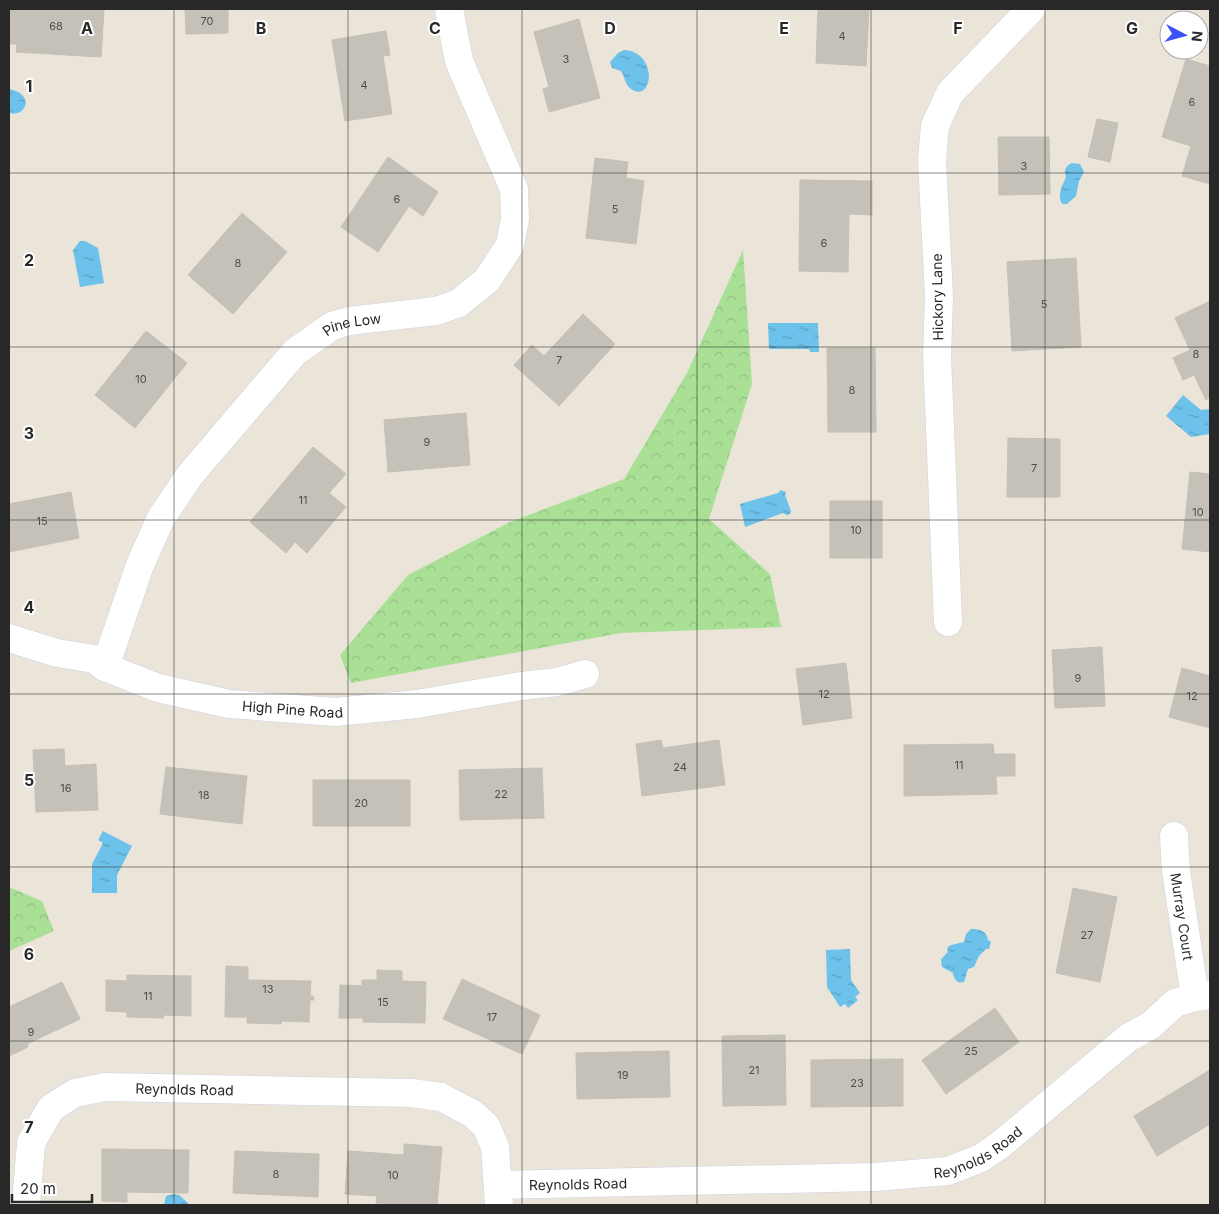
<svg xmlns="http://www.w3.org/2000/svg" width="1219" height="1214" font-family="Inter,sans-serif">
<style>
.forest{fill:url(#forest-crowns)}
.water{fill:url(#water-ripples)}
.building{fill:#c5c1b9;stroke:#c5c0b3}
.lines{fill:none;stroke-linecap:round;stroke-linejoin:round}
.minor-casing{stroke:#ced1e1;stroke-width:29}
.minor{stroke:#fff;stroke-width:28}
.grid{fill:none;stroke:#282828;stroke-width:1;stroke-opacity:0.55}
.labels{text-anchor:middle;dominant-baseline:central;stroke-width:4;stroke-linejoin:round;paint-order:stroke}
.number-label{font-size:11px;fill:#4f4e4c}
.street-label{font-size:14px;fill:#282828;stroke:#fff}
.grid-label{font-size:16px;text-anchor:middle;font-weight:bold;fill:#282828;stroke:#fff;stroke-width:4;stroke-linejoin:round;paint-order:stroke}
</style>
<defs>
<pattern id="forest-crowns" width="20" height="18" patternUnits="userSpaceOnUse" patternTransform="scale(1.25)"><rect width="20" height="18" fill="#aae096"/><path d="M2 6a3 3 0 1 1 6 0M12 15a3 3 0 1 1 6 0" fill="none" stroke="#92c081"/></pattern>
<pattern id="water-ripples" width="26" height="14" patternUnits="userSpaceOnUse" patternTransform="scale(1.25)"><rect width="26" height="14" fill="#6dc2eb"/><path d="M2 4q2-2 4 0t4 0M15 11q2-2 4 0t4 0" fill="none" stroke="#5a9ebe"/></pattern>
</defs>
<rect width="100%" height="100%" fill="#eae4d9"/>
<!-- forest -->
<path class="forest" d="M743 250 752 384 709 519 770 574 781 627 621 633 351 683 340 655 408 575 510 522 624 479 687 373Z
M9 887 42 901 54 931 9 951Z"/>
<!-- water -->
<path class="water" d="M624 50C659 52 653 104 631 89 625 85 625 77 621 71L612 68 610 62 618 53Z
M9 89C13 90 17 91 21 94 32 103 22 117 9 113Z
M1072 163 1080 164 1084 172 1079 181 1076 196 1067 204H1062C1057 194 1062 187 1066 177 1064 171 1065 166 1072 163Z
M80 241H85L98 248 104 283 80 287 73 250Z
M768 323H818L819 352H810L809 349H769Z
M1183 395 1201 410 1210 409V434L1191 437 1166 416Z
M781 490 786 492 785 495 791 511 790 514 787 515 783 513 745 527 740 504 778 493Z
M103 831 132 846 117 875V893H92V864L103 843 98 840Z
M971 929C980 929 987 931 988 940L991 942 989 949H986L979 956 974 967 968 969 964 982C957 984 954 979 953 973L942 967 941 959 947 953 948 947 951 945 964 942 966 934Z
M850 949 851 980 860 993 855 997 858 1000 848 1008 845 1004 840 1007 827 987 826 950Z
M174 1194 179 1195 190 1205H164L166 1196Z"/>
<!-- building -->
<path class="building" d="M9 9H104L101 57 16 52 17 44H9Z
M185 9H228V33L186 34Z
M818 9H869L866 66 816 63Z
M579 19 600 98 549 112 543 89 549 87 534 32Z
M386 31 390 55 383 56 392 114 345 121 332 40Z
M1186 59 1210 66V184L1182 176 1191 146 1162 137Z
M1097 119 1118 123 1110 162 1088 157Z
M998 137H1049L1050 194 999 195Z
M388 157 438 192 423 216 409 206 378 252 341 227Z
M595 158 628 162 626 178 644 181 636 244 586 238Z
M800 180 872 181V215L849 214 848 272 799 271Z
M242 213 287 252 233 314 188 275Z
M1076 258 1081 347 1012 351 1007 262Z
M1210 301V397L1206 400 1194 375 1183 380 1173 358 1190 350 1175 318Z
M583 314 615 344 559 406 514 365 532 345 544 356Z
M146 331 187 363 135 428 95 395Z
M827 348H875L876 432H828Z
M466 413 470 465 388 472 384 420Z
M1008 438 1060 439V497H1007Z
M313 447 346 474 329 493 346 507 307 553 295 542 286 553 250 522Z
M1190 472 1210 474V552L1182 549Z
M71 492 79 538 9 552V504Z
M830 501H882V558H830Z
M1102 647 1105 706 1055 708 1052 650Z
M846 663 852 718 803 725 796 669Z
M1182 668 1210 676V728L1169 717Z
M661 740 663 748 719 740 725 785 642 796 636 744Z
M993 744 994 754H1015V776H996L997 794 904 796V745Z
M64 749 65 766 96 764 98 810 36 812 33 750Z
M166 767 247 776 242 824 160 814Z
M542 768 544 818 460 820 459 770Z
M313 780H410V826H313Z
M1073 888 1117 897 1100 982 1056 973Z
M226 966 248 967V980L311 981 310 996H313L314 1000H310L309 1022 282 1021 281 1024 247 1023V1017H225Z
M377 970 402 971V981L426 982 425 1023 363 1022V1018H339L340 985 362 986V980H377Z
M127 975 191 976V1016L164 1015 163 1018 127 1017V1012L106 1011V980L127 981Z
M462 979 540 1015 522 1054 443 1019Z
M62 982 80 1019 27 1044 28 1047 9 1056V1007Z
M995 1008 1019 1042 946 1094 922 1060Z
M785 1035 786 1105 723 1106 722 1036Z
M669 1051 670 1097 577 1099 576 1053Z
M903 1059V1106L811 1107V1060Z
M1210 1070V1124L1157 1156 1134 1116Z
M404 1144 442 1147 437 1205 376 1203 377 1196 345 1194 348 1151 404 1155Z
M102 1149 189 1150 188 1193 127 1192V1202L102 1201Z
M235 1151 319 1154 318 1197 233 1193Z"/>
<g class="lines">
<defs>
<g id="minor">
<path d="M948 622 937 355 939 297 932 160 935 126 950 93 1031 9"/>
<path id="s1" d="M9 638 57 653 94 659 105 667 158 688 229 704 335 712 417 704 521 686 557 682 585 674"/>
<path id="s2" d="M105 667 140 565 161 518 190 475 295 352 332 326 349 321 436 311 459 303 487 280 510 245 515 219 514 189 459 61 449 9"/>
<path id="s3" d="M1174 836 1176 871 1195 997"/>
<path id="s4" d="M499 1185 875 1177 948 1171 981 1158 1000 1145 1128 1038 1151 1025 1175 1003 1195 997 1210 995"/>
<path id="s5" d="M26 1205 31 1143 51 1108 75 1093 105 1087 411 1093 441 1097 473 1114 486 1126 495 1147 499 1205"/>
</g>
</defs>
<!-- minor casing -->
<use href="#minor" class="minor-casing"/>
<!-- minor -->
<use href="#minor" class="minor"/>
</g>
<!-- grid -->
<path class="grid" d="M174 9V1205M348 9V1205M522 9V1205M697 9V1205M871 9V1205M1045 9V1205M9 173H1210M9 347H1210M9 520H1210M9 694H1210M9 867H1210M9 1041H1210"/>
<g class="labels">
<!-- number labels -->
<g class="number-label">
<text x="207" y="21">70</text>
<text x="56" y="26">68</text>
<text x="842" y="36">4</text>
<text x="566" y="59">3</text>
<text x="364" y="85">4</text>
<text x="1192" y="102">6</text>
<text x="1024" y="166">3</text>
<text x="397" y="199">6</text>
<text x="615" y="209">5</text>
<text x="824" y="243">6</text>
<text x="238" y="263">8</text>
<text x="1044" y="304">5</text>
<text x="1196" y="354">8</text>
<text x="559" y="360">7</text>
<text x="141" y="379">10</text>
<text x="852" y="390">8</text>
<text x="427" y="442">9</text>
<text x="1034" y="468">7</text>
<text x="303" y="500">11</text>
<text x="1198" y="512">10</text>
<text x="42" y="521">15</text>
<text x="856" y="530">10</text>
<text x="1078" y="678">9</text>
<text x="824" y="694">12</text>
<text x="1192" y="696">12</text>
<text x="959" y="765">11</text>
<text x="680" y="767">24</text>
<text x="66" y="788">16</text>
<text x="501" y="794">22</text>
<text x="204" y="795">18</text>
<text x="361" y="803">20</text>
<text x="1087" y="935">27</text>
<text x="268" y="989">13</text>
<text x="148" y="996">11</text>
<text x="383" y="1002">15</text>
<text x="492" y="1017">17</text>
<text x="31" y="1032">9</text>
<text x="971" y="1051">25</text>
<text x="754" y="1070">21</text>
<text x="623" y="1075">19</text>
<text x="857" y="1083">23</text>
<text x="276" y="1174">8</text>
<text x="393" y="1175">10</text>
</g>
<!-- street labels -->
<g class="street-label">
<text transform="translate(937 297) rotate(-91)">Hickory Lane</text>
<text stroke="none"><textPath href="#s2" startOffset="438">Pine Low</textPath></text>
<text stroke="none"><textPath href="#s1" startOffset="295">High Pine Road</textPath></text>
<text stroke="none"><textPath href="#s3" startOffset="81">Murray Court</textPath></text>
<text stroke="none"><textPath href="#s5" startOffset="241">Reynolds Road</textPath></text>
<text stroke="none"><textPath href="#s4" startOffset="484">Reynolds Road</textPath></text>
<text stroke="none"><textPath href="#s4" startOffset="79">Reynolds Road</textPath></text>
</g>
</g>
<g class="grid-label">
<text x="87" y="34">A</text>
<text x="261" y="34">B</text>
<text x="435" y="34">C</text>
<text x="610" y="34">D</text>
<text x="784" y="34">E</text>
<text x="958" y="34">F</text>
<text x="1132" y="34">G</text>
<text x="29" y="92">1</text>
<text x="29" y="266">2</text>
<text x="29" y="439">3</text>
<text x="29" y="613">4</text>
<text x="29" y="786">5</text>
<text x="29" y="960">6</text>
<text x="29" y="1133">7</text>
</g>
<!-- border -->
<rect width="1219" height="1214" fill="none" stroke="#282828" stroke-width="20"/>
<!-- north arrow -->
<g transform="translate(1184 35) rotate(96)"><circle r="24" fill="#ffffff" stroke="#a9a9a9"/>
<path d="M0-4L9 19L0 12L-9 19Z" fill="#3b52f5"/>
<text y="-8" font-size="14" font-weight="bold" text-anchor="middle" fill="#282828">N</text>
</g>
<!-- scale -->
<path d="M12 1194v8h80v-8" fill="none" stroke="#282828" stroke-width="2.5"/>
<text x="20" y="1194" font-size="15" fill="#282828" stroke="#ffffff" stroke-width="4" paint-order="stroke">20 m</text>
</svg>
